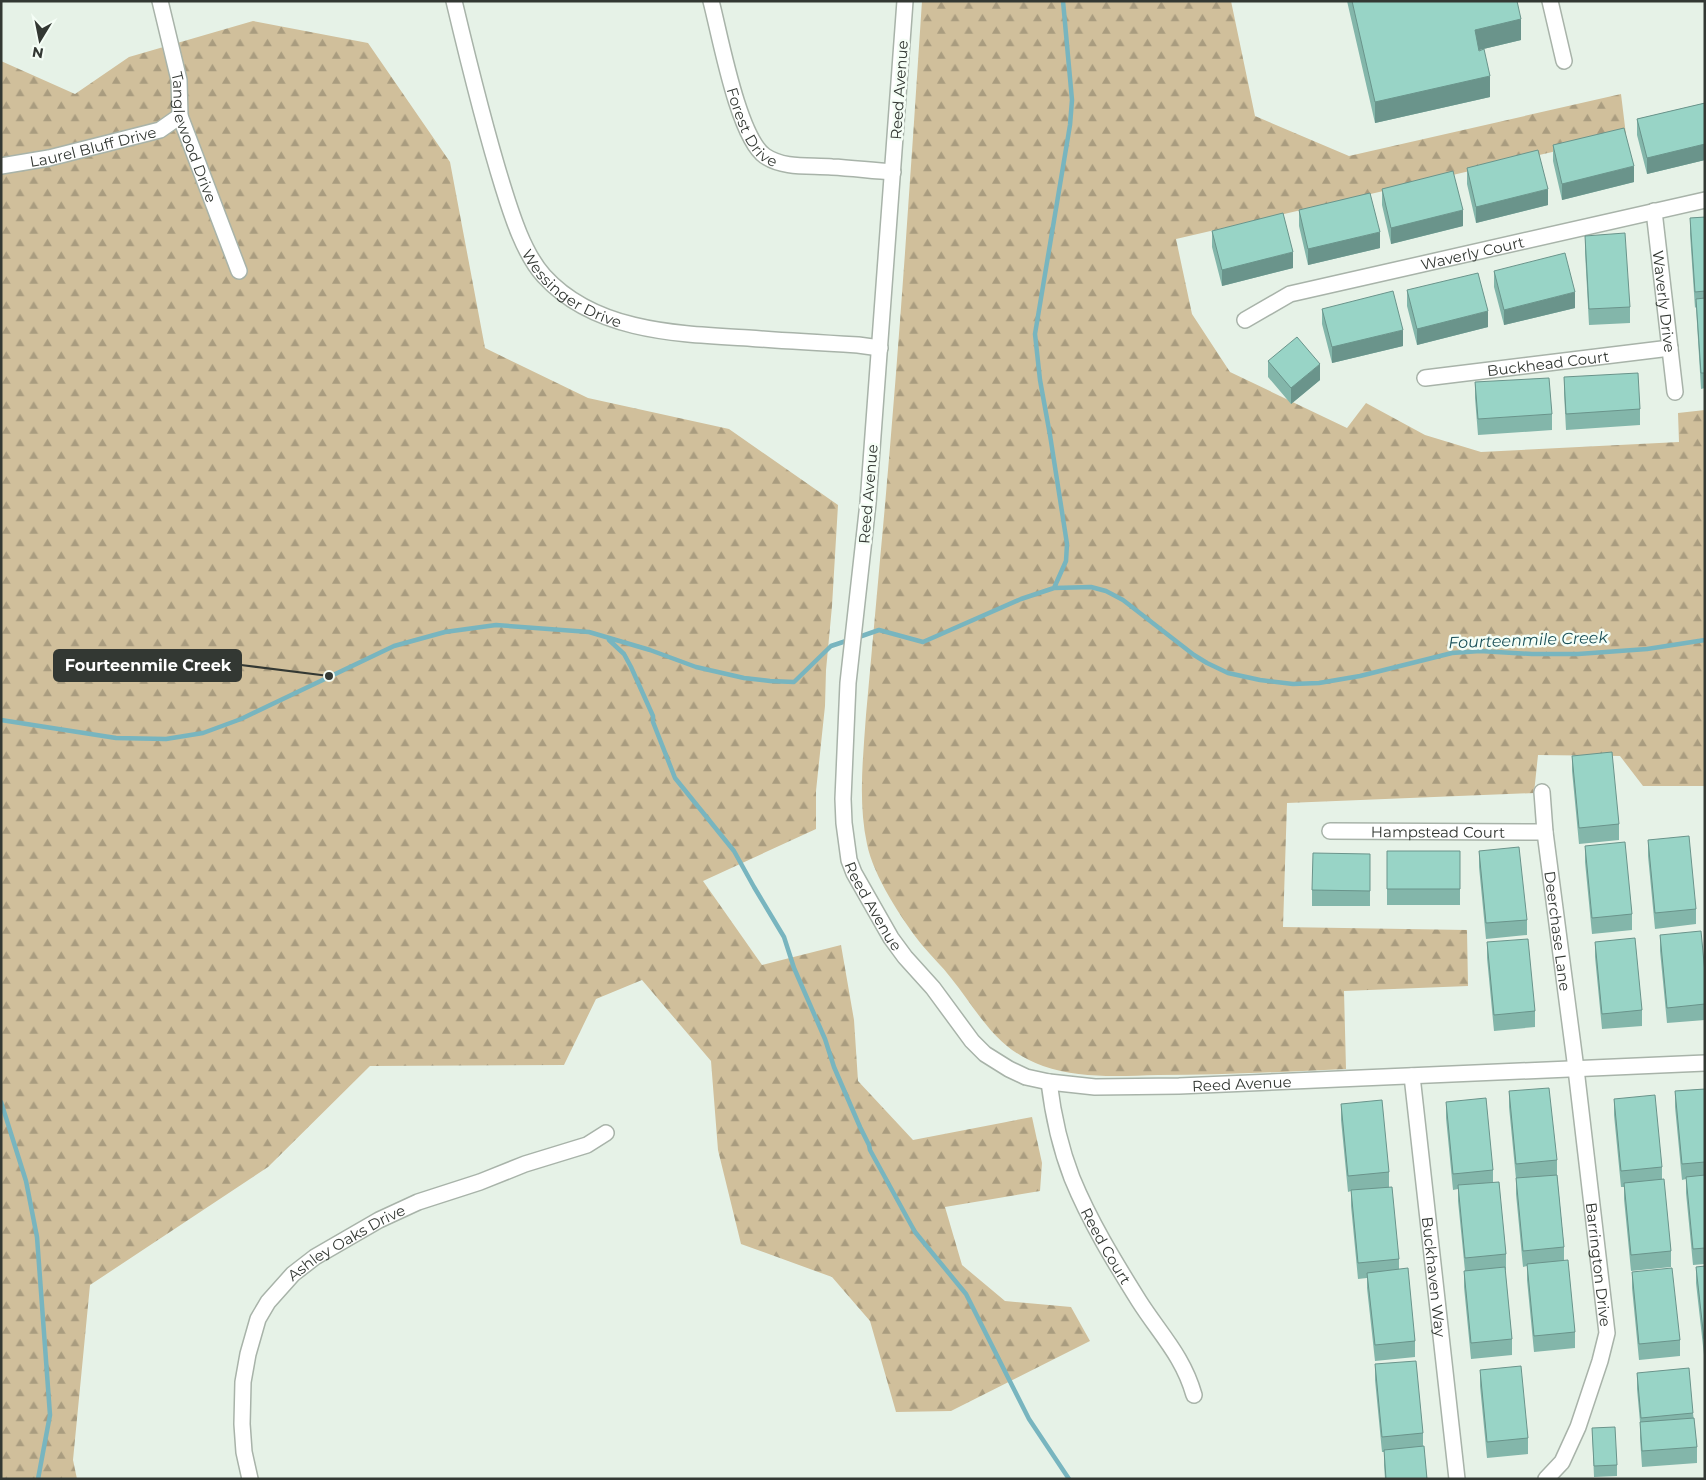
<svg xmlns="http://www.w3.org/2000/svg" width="1706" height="1480" font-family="Montserrat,sans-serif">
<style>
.forest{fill:url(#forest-firs)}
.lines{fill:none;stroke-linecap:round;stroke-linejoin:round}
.stream{stroke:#78b5bf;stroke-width:4.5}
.street-casing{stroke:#a8b3a9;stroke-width:18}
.street{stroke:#fff;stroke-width:15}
.wall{fill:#83b6aa}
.shaded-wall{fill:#6a948b}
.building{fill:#98d4c6;stroke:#6a948b}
.labels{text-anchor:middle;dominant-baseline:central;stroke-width:5;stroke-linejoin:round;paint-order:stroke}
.street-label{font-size:15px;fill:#333833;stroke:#f5fef6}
.water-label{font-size:16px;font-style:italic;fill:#194f57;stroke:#f5fef6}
.leader{fill:none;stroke:#333833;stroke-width:2}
.callout-dot{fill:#333833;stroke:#f5fef6;stroke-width:2}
.callout{fill:#333833;stroke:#333833;stroke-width:2}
.callout-label{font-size:16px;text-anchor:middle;font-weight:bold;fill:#fff}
</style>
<defs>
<pattern id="forest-firs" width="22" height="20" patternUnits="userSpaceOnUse" patternTransform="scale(1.25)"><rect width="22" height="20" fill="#d0bf9b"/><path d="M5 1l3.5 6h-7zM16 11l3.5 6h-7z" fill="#a99c7f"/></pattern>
</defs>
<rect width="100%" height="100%" fill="#e6f2e7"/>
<!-- forest -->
<path class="forest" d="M922 1H1231L1255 116 1349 156 1621 94 1626 135 1176 239 1192 314 1230 372 1347 428 1366 403 1425 435 1481 452 1679 442 1678 413 1705 410V786H1643L1620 756 1538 755 1534 793 1287 803 1283 927 1467 930 1468 986 1344 991 1346 1069C1283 1072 1221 1075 1158 1075 1120 1076 1080 1079 1043 1066 995 1049 980 1014 951 978 942 966 931 956 922 945 902 920 873 875 867 844 858 802 863 758 866 715 871 660 876 604 881 549 898 367 910 184 922 1Z
M253 21 368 43 450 162 485 348 588 398 729 429 838 505 832 606 826 670 825 706 816 791V829L703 881 762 965 841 945 854 1020 858 1081 913 1140 1032 1117 1042 1163 1040 1191 945 1207 962 1265 1005 1301 1071 1307 1090 1341 951 1411 896 1412 870 1321 832 1277 741 1244 718 1150 711 1061 642 980 596 999 564 1065 370 1066 268 1167 90 1285 73 1460 77 1479H1V61L75 94 129 57Z"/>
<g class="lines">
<!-- stream -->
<path class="stream" d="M1054 588 1066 561 1067 544 1050 435 1040 380 1035 334 1070 125 1072 100 1063 1
M856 638 879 630 923 642 1021 599 1054 588 1091 587 1106 591 1123 600 1194 655 1207 663 1228 673 1260 680 1293 684 1319 683 1360 676 1452 653 1480 651 1532 654H1578L1647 649 1705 640
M609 640 624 654 631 667 653 716V722L675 778 734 851 754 887 784 937 794 968 825 1039 834 1067 860 1127 869 1145 870 1150 915 1232 966 1294 1029 1419 1069 1479
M1 720 116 738 166 739 203 733 241 719 394 646 445 632 496 625 589 632 650 650 696 667 744 678 770 681 794 682 831 646 849 640
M1 1102 26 1181 37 1237 50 1415 38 1479"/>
<defs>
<g id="street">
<path id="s1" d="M160 1 179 80 180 116 239 271"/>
<path id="s2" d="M454 1C469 64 484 126 503 187 512 216 524 254 544 276 595 332 678 334 748 338 785 341 821 343 858 345L880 348"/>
<path id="s3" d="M711 1C720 35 738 137 765 156 784 169 811 165 832 167 853 168 873 171 893 172"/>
<path id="s4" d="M905 1 868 503 848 683 843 799 844 823 849 860 854 873 891 938 905 957 933 988 972 1041 985 1054 1009 1069 1026 1077 1049 1082 1095 1087 1179 1086 1705 1063"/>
<path d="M1550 1 1564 61"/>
<path id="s5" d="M1 166 49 158 160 130 180 116"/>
<path id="s6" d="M1654 211 1675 392"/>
<path id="s7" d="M1245 320 1290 294 1705 200"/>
<path id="s8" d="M1425 378 1670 348"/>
<path id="s9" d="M1542 792 1545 832 1576 1069 1607 1333 1600 1361 1578 1427 1562 1462 1546 1479"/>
<path id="s10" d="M1330 831 1545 832"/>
<path id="s11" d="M1412 1076 1457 1479"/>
<path id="s12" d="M1049 1082C1053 1115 1060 1147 1072 1178 1090 1222 1114 1261 1139 1301 1160 1334 1183 1356 1194 1395"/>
<path id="s13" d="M250 1479 244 1452 242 1424 243 1382 248 1354 258 1319 268 1302 293 1274 315 1257 379 1220 418 1202 480 1182 525 1164 587 1145 606 1133"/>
</g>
</defs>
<!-- street casing -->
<use href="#street" class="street-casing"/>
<!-- street -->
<use href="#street" class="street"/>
</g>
<!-- wall -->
<path class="wall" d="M1347 1H1517L1521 40 1479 50 1490 97 1375 123Z
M1705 103V160L1647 174 1637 135V119Z
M1553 145 1634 182 1562 200 1553 161Z
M1467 168 1548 205 1476 223 1467 184Z
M1382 189 1463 226 1391 244 1382 205Z
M1299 210 1380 248 1308 265 1299 226Z
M1705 217V388L1701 389 1696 307 1695 308 1690 234V218Z
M1212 231 1293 268 1222 286 1212 247Z
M1585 236 1630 307V323L1589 325 1585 252Z
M1494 271 1575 308 1504 325 1494 287Z
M1407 290 1488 327 1417 345 1407 306Z
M1322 309 1403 346 1332 363 1322 324Z
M1268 361 1320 380 1291 404 1268 377Z
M1564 377 1640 409V425L1566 430 1564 393Z
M1475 382 1552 414V430L1478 435 1475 398Z
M1572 756 1619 824V840L1579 844 1572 771Z
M1648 840 1696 909V924L1655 929 1648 856Z
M1585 846 1632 914V930L1592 934 1585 862Z
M1387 851H1460V905H1387Z
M1479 851 1527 920V935L1486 939 1479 867Z
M1370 854V906H1312V890Z
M1660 935 1705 973V1020L1667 1023 1660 951Z
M1487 942 1535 1011V1027L1494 1031 1487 958Z
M1595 942 1642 1010V1026L1602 1029 1595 957Z
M1705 1089V1264L1693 1265 1686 1193V1179L1682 1180 1675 1107V1091Z
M1509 1091 1557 1160V1175L1564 1247V1260L1575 1332V1348L1534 1352 1527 1280V1266L1523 1267 1516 1194V1179L1509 1107Z
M1614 1099 1662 1167V1179L1671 1251V1267L1631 1271 1624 1199V1187H1621L1614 1115Z
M1446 1102 1493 1170V1182L1506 1254V1270H1505L1512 1339V1355L1471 1359 1464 1287V1271H1465L1458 1201V1189L1453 1190 1446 1118Z
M1341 1104 1389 1172V1187L1399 1259V1269L1415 1341V1357L1375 1361 1367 1288V1278L1358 1279 1351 1206V1191L1348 1192 1341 1120Z
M1705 1266V1355H1704L1696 1283V1267Z
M1632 1272 1680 1340V1356L1639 1360 1632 1288Z
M1375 1364 1423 1433V1446L1427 1479H1385L1384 1465V1452H1382L1375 1380Z
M1480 1370 1528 1438V1454L1487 1458 1480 1386Z
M1637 1373 1693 1413 1697 1447V1463L1642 1467 1640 1438V1422L1637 1389Z
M1592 1428 1617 1465V1476L1594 1477Z"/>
<!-- shaded-wall -->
<path class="shaded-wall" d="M1521 19V40L1475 51V30Z
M1490 76V97L1375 123V102Z
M1705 144V160L1647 174V158Z
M1634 166V182L1562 200V184Z
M1548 189V205L1476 223V207Z
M1463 210V226L1391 244V228Z
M1380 232V248L1308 265V249Z
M1293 252V268L1222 286V270Z
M1575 292V308L1504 325V310Z
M1488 311V327L1417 345V329Z
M1403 330V346L1332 363V347Z
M1320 364V380L1291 404V388Z"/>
<!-- building -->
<path class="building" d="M1352 1H1517L1521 19 1475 30 1479 51 1484 49 1490 76 1375 102Z
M1705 103V144L1647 158 1637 119Z
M1624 128 1634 166 1562 184 1553 145Z
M1538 150 1548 189 1476 207 1467 168Z
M1453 171 1463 210 1391 228 1382 189Z
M1370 193 1380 232 1308 249 1299 210Z
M1283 213 1293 252 1222 270 1212 231Z
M1705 217V291L1695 292 1690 218Z
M1625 233 1630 307 1589 309 1585 236Z
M1565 253 1575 292 1504 310 1494 271Z
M1478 273 1488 311 1417 329 1407 290Z
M1393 291 1403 330 1332 347 1322 309Z
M1705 298V373H1701L1696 299Z
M1297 337 1320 364 1291 388 1268 361Z
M1638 373 1640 409 1566 414 1564 377Z
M1549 378 1552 414 1478 419 1475 382Z
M1612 752 1619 824 1579 828 1572 756Z
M1689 836 1696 909 1655 913 1648 840Z
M1625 842 1632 914 1592 918 1585 846Z
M1519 847 1527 920 1486 923 1479 851Z
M1387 851H1460V889H1387Z
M1313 853 1370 854V891L1312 890Z
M1701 931 1705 973V1004L1667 1008 1660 935Z
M1635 938 1642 1010 1602 1014 1595 942Z
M1528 939 1535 1011 1494 1015 1487 942Z
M1549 1088 1557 1160 1516 1164 1509 1091Z
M1705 1089V1162L1682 1164 1675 1091Z
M1655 1095 1662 1167 1621 1171 1614 1099Z
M1486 1098 1493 1170 1453 1174 1446 1102Z
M1382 1100 1389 1172 1348 1176 1341 1104Z
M1557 1175 1564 1247 1523 1251 1516 1178Z
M1705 1175V1248L1693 1249 1686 1177Z
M1664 1179 1671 1251 1631 1255 1624 1183Z
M1499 1182 1506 1254 1465 1258 1458 1185Z
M1392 1187 1399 1259 1358 1263 1351 1190Z
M1568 1260 1575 1332 1534 1336 1527 1264Z
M1705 1266V1339H1704L1696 1267Z
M1505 1267 1512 1339 1471 1343 1464 1271Z
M1408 1268 1415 1341 1375 1345 1367 1273Z
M1672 1268 1680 1340 1639 1344 1632 1272Z
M1416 1361 1423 1433 1382 1437 1375 1364Z
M1521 1366 1528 1438 1487 1442 1480 1370Z
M1689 1368 1693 1413 1641 1418 1637 1373Z
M1694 1418 1697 1447 1642 1451 1640 1422Z
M1615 1427 1617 1465 1594 1466 1592 1428Z
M1424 1446 1427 1479H1386L1384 1450Z"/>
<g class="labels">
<!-- street labels -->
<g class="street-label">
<text transform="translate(899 90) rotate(-86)">Reed Avenue</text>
<text stroke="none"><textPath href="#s3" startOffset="134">Forest Drive</textPath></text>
<text stroke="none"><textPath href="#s1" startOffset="141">Tanglewood Drive</textPath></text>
<text stroke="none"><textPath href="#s5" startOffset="94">Laurel Bluff Drive</textPath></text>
<text stroke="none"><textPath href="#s7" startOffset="239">Waverly Court</textPath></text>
<text stroke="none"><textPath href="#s2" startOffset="321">Wessinger Drive</textPath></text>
<text stroke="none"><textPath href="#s6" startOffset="91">Waverly Drive</textPath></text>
<text stroke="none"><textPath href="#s8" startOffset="124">Buckhead Court</textPath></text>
<text transform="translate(868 494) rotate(-85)">Reed Avenue</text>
<text stroke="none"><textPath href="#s10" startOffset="108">Hampstead Court</textPath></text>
<text stroke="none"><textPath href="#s4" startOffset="914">Reed Avenue</textPath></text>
<text stroke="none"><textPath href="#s9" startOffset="140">Deerchase Lane</textPath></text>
<text stroke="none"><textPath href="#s4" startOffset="1364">Reed Avenue</textPath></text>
<text stroke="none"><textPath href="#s13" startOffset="282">Ashley Oaks Drive</textPath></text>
<text stroke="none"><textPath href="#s12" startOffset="175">Reed Court</textPath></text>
<text stroke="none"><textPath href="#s9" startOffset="476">Barrington Drive</textPath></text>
<text stroke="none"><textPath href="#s11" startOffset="202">Buckhaven Way</textPath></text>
</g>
<!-- water labels -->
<g class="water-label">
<text transform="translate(1528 640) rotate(-2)">Fourteenmile Creek</text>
</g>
</g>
<!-- callouts -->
<path class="leader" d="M329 676L241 665"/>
<circle class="callout-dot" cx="329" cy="676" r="5"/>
<rect class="callout" x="54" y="650" width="187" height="31" rx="5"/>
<g class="callout-label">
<text x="148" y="671">Fourteenmile Creek</text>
</g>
<!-- border -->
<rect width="1706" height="1480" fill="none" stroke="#333833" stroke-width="5"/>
<!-- north arrow -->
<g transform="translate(40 40) rotate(190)" stroke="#f5fef6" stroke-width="4" paint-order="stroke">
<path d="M0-4L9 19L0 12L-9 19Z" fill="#333833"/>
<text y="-8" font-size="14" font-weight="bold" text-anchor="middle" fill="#333833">N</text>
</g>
</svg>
